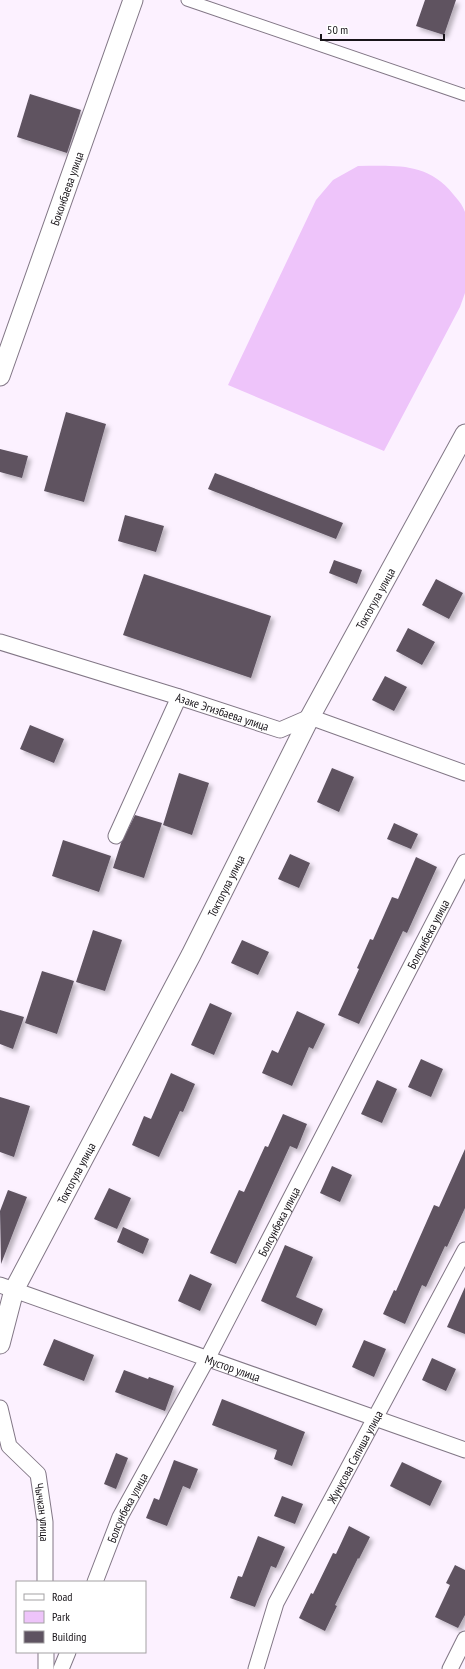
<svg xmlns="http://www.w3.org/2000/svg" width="465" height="1669" font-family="'PT Sans Narrow',sans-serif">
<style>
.green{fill:#eec4fa}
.building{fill:#5e5361;filter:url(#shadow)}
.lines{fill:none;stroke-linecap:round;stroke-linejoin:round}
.pedestrian-casing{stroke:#827786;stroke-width:13}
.minor-casing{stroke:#827786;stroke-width:17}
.tertiary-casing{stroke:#827786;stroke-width:21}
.pedestrian{stroke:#fff;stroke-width:11}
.minor{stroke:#fff;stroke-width:15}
.tertiary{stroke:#fff;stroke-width:19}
.labels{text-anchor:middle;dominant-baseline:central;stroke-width:4;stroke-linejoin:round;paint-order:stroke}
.street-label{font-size:12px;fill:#181419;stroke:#fff}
</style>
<defs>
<filter id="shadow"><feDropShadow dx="3.5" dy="3.5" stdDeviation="2" flood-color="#0004"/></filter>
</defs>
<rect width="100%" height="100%" fill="#fcf1ff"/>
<!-- green -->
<path class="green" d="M358 166C396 166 427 162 453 194 458 200 462 204 465 212V293L460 307 384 451 228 385 316 200 333 180Z"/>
<!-- building -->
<path class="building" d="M425 0H456L444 35 416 26Z
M30 94 81 110 67 153 17 137Z
M66 412 106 424 84 502 44 491Z
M0 449 28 456 22 478 0 472Z
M215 473 343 523 336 539 208 489Z
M125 515 164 526 156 552 118 541Z
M334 560 362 570 357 584 329 573Z
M144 574 271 616 251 678 123 635Z
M436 579 463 593 449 619 422 605Z
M408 628 435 642 422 665 396 651Z
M385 676 407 687 394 711 372 700Z
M30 725 64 739 54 763 20 749Z
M332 768 354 777 339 812 317 802Z
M179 773 209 783 192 835 163 825Z
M135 815 162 823 144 878 113 868 121 843Z
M394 823 418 834 411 849 387 839Z
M63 840 111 856 99 892 52 876Z
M290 854 310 863 299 888 278 879Z
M416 857 437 867 407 933 403 931 359 1024 338 1015 359 969 357 968 370 939 373 940 392 897 398 899Z
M93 930 122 940 105 991 76 982Z
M242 940 269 952 258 975 231 963Z
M42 971 74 981 57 1034 25 1023Z
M210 1003 232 1013 214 1055 191 1045Z
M0 1010 24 1017 13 1049 0 1044Z
M297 1011 325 1024 313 1049 309 1047 292 1086 262 1073 272 1050 278 1053Z
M421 1059 443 1069 431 1097 408 1087Z
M171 1073 195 1084 183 1112 180 1111 159 1157 132 1145 144 1116 151 1119Z
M377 1080 397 1089 382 1123 361 1114Z
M0 1097 30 1106 14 1157 0 1152Z
M283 1114 307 1124 297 1149 290 1146 236 1264 210 1253 239 1190 244 1192 265 1146 268 1147Z
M465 1149V1208L447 1247 445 1246 426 1287 422 1285 405 1324 383 1314 394 1290 396 1291 434 1205 439 1207Z
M332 1166 352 1175 340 1202 320 1193Z
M109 1188 131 1198 117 1229 94 1219Z
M8 1190 27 1197 1 1264 0 1211Z
M123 1227 149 1239 143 1254 117 1242Z
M285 1245 313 1257 296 1297 323 1309 316 1326 261 1301Z
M190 1274 212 1284 200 1311 178 1301Z
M465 1287V1334L447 1327Z
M54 1339 94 1355 84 1381 43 1365Z
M364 1340 386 1349 374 1377 352 1367Z
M432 1358 456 1369 446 1391 422 1380Z
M124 1370 148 1379 149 1377 174 1386 165 1411 115 1392Z
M222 1399 305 1432 292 1466 274 1459 277 1450 212 1425Z
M116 1453 128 1458 116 1489 104 1484Z
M174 1460 198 1469 190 1489 183 1486 167 1526 146 1518 154 1498 159 1500Z
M402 1462 442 1481 430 1506 390 1486Z
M282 1496 303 1504 295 1524 274 1516Z
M349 1526 370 1537 359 1559 358 1558 335 1605 337 1606 325 1631 299 1618 311 1593 313 1594 333 1553 336 1554Z
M258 1536 285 1547 276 1568 271 1566 255 1607 230 1598 238 1576 242 1577Z
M455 1565 465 1570V1615L458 1628 435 1617 450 1585 446 1583Z"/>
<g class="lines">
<defs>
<path id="pedestrian" d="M187 0 465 95"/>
<g id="minor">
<path id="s1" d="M0 642 179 697 280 730 310 717 465 773"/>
<path d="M116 836 179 697"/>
<path id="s2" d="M0 1285 465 1450"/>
<path id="s3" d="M0 1408 9 1446 38 1474 45 1522V1582"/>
<path id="s4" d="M95 1582 120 1517 207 1359 465 862"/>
<path d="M46 1652V1669"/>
<path d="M61 1669 68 1652"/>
<path id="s5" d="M256 1669 276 1603 465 1250"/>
<path d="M450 1669 465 1639"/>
</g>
<g id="tertiary">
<path id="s6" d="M0 376 133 0"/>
<path id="s7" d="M0 1344 14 1290 191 955 310 717 465 434"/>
</g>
</defs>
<!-- pedestrian casing -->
<use href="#pedestrian" class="pedestrian-casing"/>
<!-- minor casing -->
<use href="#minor" class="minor-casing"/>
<!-- tertiary casing -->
<use href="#tertiary" class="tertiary-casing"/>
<!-- pedestrian -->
<use href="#pedestrian" class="pedestrian"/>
<!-- minor -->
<use href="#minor" class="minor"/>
<!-- tertiary -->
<use href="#tertiary" class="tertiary"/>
</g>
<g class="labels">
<!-- street labels -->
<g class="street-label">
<text stroke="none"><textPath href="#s6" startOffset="199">Боконбаева улица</textPath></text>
<text stroke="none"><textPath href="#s7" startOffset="836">Токтогула улица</textPath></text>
<text stroke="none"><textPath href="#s1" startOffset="233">Азаке Эгизбаева улица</textPath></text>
<text stroke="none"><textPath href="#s7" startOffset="512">Токтогула улица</textPath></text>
<text stroke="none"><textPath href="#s4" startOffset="729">Болсунбека улица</textPath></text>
<text stroke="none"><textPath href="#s7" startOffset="188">Токтогула улица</textPath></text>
<text stroke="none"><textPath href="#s4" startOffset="405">Болсунбека улица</textPath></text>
<text stroke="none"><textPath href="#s2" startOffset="247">Мустор улица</textPath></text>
<text stroke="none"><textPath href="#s5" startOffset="235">Жунусова Сапиша улица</textPath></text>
<text stroke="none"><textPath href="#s4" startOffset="81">Болсунбека улица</textPath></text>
<text stroke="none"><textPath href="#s3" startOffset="118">Чычкан улица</textPath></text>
</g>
</g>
<!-- legend -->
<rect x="16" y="1581" width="130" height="72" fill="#ffffff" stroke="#a3a1a3"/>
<rect x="24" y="1594" width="20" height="6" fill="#ffffff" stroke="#a3a1a3"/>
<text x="52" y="1601" font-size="12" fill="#181419">Road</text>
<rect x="24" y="1611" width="20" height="12" fill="#eec4fa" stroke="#a3a1a3"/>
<text x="52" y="1621" font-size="12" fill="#181419">Park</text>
<rect x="24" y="1631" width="20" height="12" fill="#5e5361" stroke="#a3a1a3"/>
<text x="52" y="1641" font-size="12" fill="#181419">Building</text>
<!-- scale -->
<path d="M321 34v6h123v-6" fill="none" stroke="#181419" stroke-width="2"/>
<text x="327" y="34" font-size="12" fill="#181419" stroke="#ffffff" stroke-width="3" paint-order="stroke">50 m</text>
</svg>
